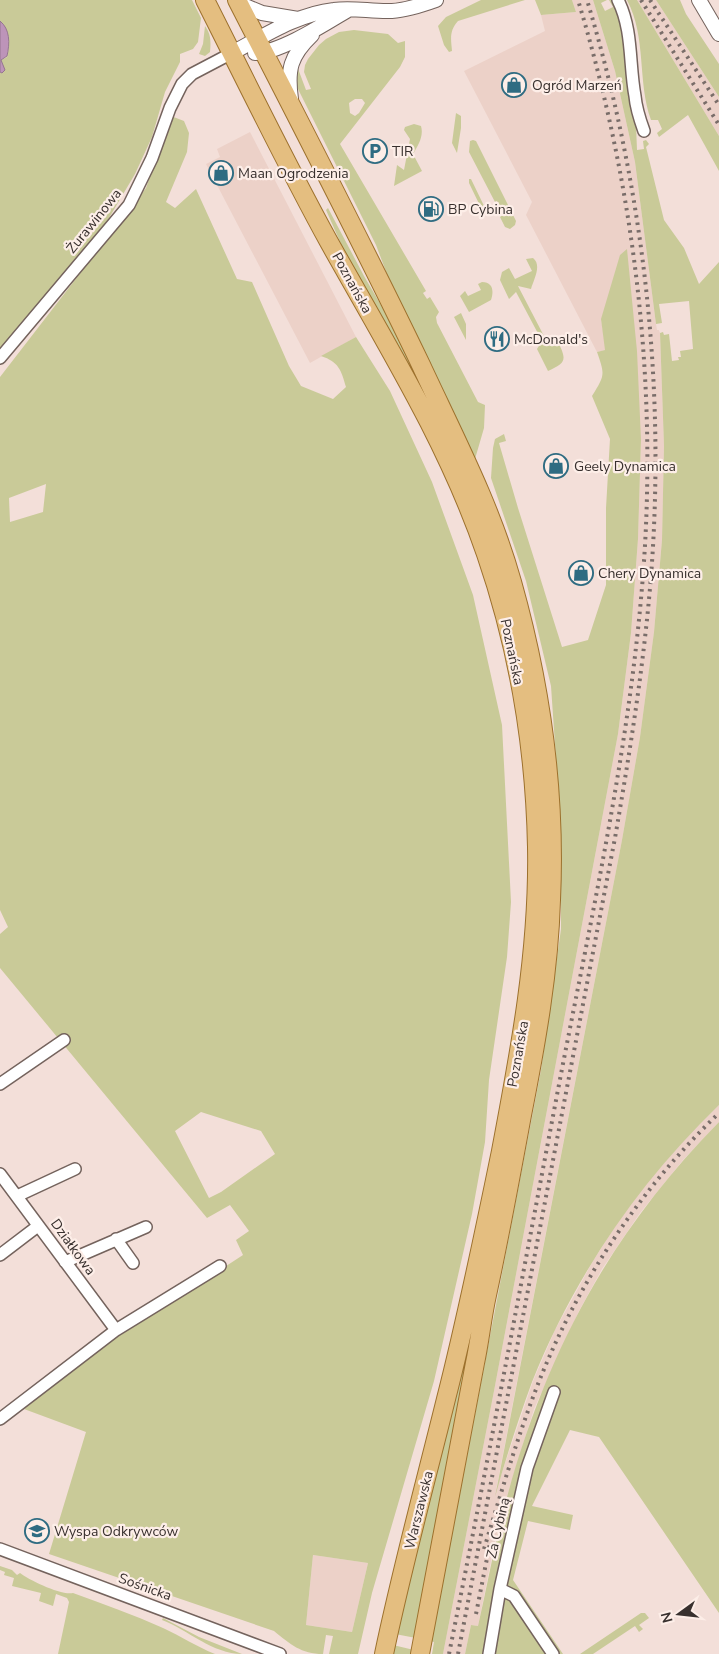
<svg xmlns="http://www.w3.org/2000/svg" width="719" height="1654" font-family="'Nunito Sans',sans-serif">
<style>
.built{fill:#ecd1c8}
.green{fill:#c9ca98;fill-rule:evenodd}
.water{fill:#bd94b9;stroke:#95768f}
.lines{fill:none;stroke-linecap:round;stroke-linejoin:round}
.minor-casing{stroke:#74635d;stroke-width:14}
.tertiary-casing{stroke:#74635d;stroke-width:16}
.primary-casing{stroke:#9c702c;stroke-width:20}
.minor{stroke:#fff;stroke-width:11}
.tertiary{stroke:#fff;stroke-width:14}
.primary{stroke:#e4be80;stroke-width:18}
.rail{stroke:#796d69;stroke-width:4;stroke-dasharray:2.5 5;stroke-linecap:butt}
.labels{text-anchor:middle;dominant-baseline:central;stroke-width:4.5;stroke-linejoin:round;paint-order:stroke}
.poi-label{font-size:14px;fill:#38302e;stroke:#fdeee8;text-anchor:start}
.street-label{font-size:14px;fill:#38302e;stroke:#fdeee8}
</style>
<rect width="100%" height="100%" fill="#f3dfd9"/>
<!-- built -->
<path class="built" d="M572 0H593L615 71 635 162 656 324 657 330H659L660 333 664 446 662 540 654 632 640 737 622 840 496 1490 533 1381 555 1330 593 1261 618 1222 643 1188 688 1135 719 1105V1122L683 1160 640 1213 602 1269 579 1311 534 1409 504 1506 493 1551 478 1626 471 1625 465 1654H443L494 1391 618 734 631 633 638 539 641 440 601 319 606 350 597 352 526 215 532 202 464 71 545 31 541 15 576 12Z
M637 0H656L719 97V136Z
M250 132 356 337 310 363 206 164 220 157 217 149Z
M313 1555 368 1563 352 1632 306 1625Z"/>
<!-- green -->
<path class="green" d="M0 0H192L201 18 198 42 193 49 180 54V62L165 92 152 137 135 174 93 245 0 351V72L2 73 1 60 7 57C10 45 10 29 0 21Z
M481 0H525L458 21C449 31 451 39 452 51L449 52 444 45 438 26 446 17Z
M535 0H572L576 12 541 15Z
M593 0H607L601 3 605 11 613 7 609 0H612L620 17 636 125 637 150 644 149 643 141 646 140 649 144 646 147 664 220 684 248 699 284 719 262V1105C638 1183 574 1277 532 1382 518 1420 506 1458 495 1497L622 840 640 737 654 632 662 540 664 446 660 333 663 332 664 335 669 334 672 361 679 360 678 357H681L680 351 693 349 689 301 659 304 662 323 656 324 635 162 615 71Z
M627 0H637L719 136V171L688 115 659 137 657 133 662 129 658 120H651C637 81 647 38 627 0Z
M656 0H680L686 14 719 64V97Z
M205 26C211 34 211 42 210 52L205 56 199 54 203 44Z
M354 30 388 34 398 43 405 41V57L400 67 340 144 426 291 423 293 427 299 430 297 439 312 436 317 437 323 478 402 485 405 484 428 475 459 390 282 376 245 296 85 297 66 306 90 311 89 304 72 305 65 308 59 319 45 326 39 339 32ZM355 99H362L365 103 359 113 355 116 350 113 349 103Z
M456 113 461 116V128L457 153 452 143Z
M171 116 184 121 189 133 187 152 166 202 175 208 196 189 237 279 252 282 289 366 301 386 333 399 346 387C341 370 339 362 321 356L356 337 390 391 432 482 473 595 502 725 511 902 507 957 489 1080 485 1142 472 1214 434 1381 372 1593 358 1654H329L333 1636 326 1635 323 1654C301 1654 290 1644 274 1631L49 1554 86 1432 24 1409 93 1353 243 1255 236 1240 249 1231 230 1205 207 1218 0 968V934L8 927 0 910V377L146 188ZM46 484 43 512 10 522 9 498ZM201 1112 261 1131 275 1154 221 1192 209 1198 175 1131ZM313 1555 368 1563 352 1632 306 1625Z
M414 124 421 126C424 136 418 146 413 154L422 171 394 186 397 165 404 170 410 139 404 130 405 127Z
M473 140 476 141 516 221 515 225 510 229 505 227 500 217 504 214 497 201 495 202 469 152 470 141Z
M469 179H471L486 210 483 212 469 183Z
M328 208 364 276 392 324 428 399 426 400 349 262 326 210Z
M627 249 637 351 641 440 638 539 631 633 618 734 494 1391 443 1654H432L434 1642 430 1641 436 1618 541 1070 561 929V832L551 686 526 581 491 478 493 448 495 439 504 434 506 441 499 443 518 508 562 647 588 640 606 585V508L610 439 592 396C605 375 605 375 597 352L605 350 601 319 620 255Z
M533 258C542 265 534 279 531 289L518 286 545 338 558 342C567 360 566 363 548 371L537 349 542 341 516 292 509 299 500 280 502 272 509 268 515 279 532 271 526 259Z
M482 282C493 282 494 291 491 300L469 312 460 296 465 291 468 296 481 290 478 284Z
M461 313 466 324V340L454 317Z
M719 1122V1613L599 1437 570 1430 532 1506 573 1515 570 1530 528 1521 513 1580 563 1654H465L471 1625 478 1626C487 1587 494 1547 504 1508 544 1356 609 1234 719 1122Z
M464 1359 468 1360 416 1638 395 1634Z
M0 1566 12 1570 17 1575 20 1573C29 1580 62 1596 73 1593 103 1604 134 1615 163 1628 181 1636 197 1647 215 1654H58L69 1602 67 1598 56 1594 53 1606 39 1601 41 1593 12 1586 14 1578 4 1575 5 1572 0 1570Z
M641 1613H645L649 1618 639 1625 643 1629 639 1632 635 1626 593 1654H580Z
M163 1618 199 1637 242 1654C213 1654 188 1630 162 1620Z
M393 1645 414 1650 412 1654H391Z"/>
<!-- water -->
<path class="water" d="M0 21C10 29 10 43 7 56L1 60 5 70 2 73 0 72Z"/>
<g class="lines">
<defs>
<path id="minor" d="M618 0C633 30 629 64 635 96 636 108 640 120 644 131
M0 358 129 205 152 158 170 108 182 84 192 74 232 53
M0 1084 64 1040
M0 1174 116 1330
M17 1196 75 1169
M116 1239 133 1263
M0 1255 38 1226
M65 1262 146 1227
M0 1419 116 1330 220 1266
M0 1549 280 1654
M500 1589 514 1596 553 1654
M489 1654 500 1589 527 1468 554 1392"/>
<path id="tertiary" d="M699 0 719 34
M238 3 262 13 298 19
M232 53C264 36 297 14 334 10 353 7 372 12 392 11 407 10 422 5 436 0
M255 53C280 53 326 23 348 10
M291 99C287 70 290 56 312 35"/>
<path id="primary" d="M205 0C246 81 285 162 329 242 386 344 448 443 486 554 518 647 535 748 537 847 539 949 520 1051 501 1151 484 1234 467 1317 446 1399 425 1484 402 1568 384 1654
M237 0C299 121 362 242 421 365 454 436 491 506 512 582 541 685 556 792 551 900 549 972 536 1044 522 1115 511 1175 500 1235 487 1295 482 1317 480 1340 475 1363 456 1460 438 1557 420 1654"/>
</defs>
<!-- minor casing -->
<use href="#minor" class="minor-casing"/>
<!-- tertiary casing -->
<use href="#tertiary" class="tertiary-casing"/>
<!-- primary casing -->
<use href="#primary" class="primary-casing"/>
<!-- minor -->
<use href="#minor" class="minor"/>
<!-- tertiary -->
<use href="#tertiary" class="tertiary"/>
<!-- primary -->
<use href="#primary" class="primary"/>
<!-- rail -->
<path class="rail" d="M641 0 719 125
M650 0 719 105
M484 1549C502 1490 519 1431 542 1374 582 1276 643 1186 719 1113
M476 1614 490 1543
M449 1654C488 1461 524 1268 561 1074 593 909 630 743 643 575 658 381 634 186 578 0
M458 1654 615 838C630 751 644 664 651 576 666 382 643 186 587 0"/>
</g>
<!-- icons -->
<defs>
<symbol id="shop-ring" viewBox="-11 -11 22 22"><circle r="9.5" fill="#fdeee8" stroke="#2f6c82" stroke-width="1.5"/><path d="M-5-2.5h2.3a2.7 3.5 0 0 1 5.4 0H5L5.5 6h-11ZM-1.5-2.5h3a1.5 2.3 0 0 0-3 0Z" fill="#2f6c82"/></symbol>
<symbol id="parking-ring" viewBox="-11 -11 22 22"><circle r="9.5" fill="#fdeee8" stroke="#2f6c82" stroke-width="1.5"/><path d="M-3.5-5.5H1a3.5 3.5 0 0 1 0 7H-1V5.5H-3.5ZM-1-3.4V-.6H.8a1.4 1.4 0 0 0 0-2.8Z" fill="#2f6c82"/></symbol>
<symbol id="fuel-ring" viewBox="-11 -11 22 22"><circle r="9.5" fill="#fdeee8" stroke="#2f6c82" stroke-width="1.5"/><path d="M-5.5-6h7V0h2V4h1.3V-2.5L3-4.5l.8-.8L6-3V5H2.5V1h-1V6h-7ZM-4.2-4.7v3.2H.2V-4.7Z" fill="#2f6c82"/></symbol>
<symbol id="restaurant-ring" viewBox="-11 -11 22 22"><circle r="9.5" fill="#fdeee8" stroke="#2f6c82" stroke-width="1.5"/><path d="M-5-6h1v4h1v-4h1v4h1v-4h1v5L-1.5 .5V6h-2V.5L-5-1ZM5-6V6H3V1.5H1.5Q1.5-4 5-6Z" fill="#2f6c82"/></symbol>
<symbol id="school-ring" viewBox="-11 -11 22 22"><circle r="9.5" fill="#fdeee8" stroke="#2f6c82" stroke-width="1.5"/><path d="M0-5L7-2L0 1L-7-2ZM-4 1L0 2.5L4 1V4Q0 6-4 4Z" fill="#2f6c82"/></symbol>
</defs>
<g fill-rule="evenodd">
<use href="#shop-ring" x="500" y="71" width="28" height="28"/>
<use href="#parking-ring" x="361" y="137" width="28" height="28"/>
<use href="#shop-ring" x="207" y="159" width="28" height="28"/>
<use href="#fuel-ring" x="417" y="195" width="28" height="28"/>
<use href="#restaurant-ring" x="483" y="325" width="28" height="28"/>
<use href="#shop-ring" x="542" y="452" width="28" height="28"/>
<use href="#shop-ring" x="567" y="559" width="28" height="28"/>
<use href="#school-ring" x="23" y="1517" width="28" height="28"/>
</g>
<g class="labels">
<!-- poi labels -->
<g class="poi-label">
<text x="532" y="85">Ogród Marzeń</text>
<text x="392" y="151">TIR</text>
<text x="238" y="173">Maan Ogrodzenia</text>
<text x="448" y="209">BP Cybina</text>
<text x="514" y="339">McDonald's</text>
<text x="574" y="466">Geely Dynamica</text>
<text x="598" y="573">Chery Dynamica</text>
<text x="54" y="1531">Wyspa Odkrywców</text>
</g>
<!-- street labels -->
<g class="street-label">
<text transform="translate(94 221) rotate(-51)">Żurawinowa</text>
<text transform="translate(352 283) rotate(61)">Poznańska</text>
<text transform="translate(512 652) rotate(78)">Poznańska</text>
<text transform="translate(518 1054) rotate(-80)">Poznańska</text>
<text transform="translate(73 1247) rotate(54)">Działkowa</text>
<text transform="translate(419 1510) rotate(-76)">Warszawska</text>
<text transform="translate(498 1528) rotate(-77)">Za Cybiną</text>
<text transform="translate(145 1587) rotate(20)">Sośnicka</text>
</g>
</g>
<!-- north arrow -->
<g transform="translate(679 1614) rotate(255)" stroke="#fdeee8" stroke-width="4" paint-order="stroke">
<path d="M0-4L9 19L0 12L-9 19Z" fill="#38302e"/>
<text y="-8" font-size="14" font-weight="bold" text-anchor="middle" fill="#38302e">N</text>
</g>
</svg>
